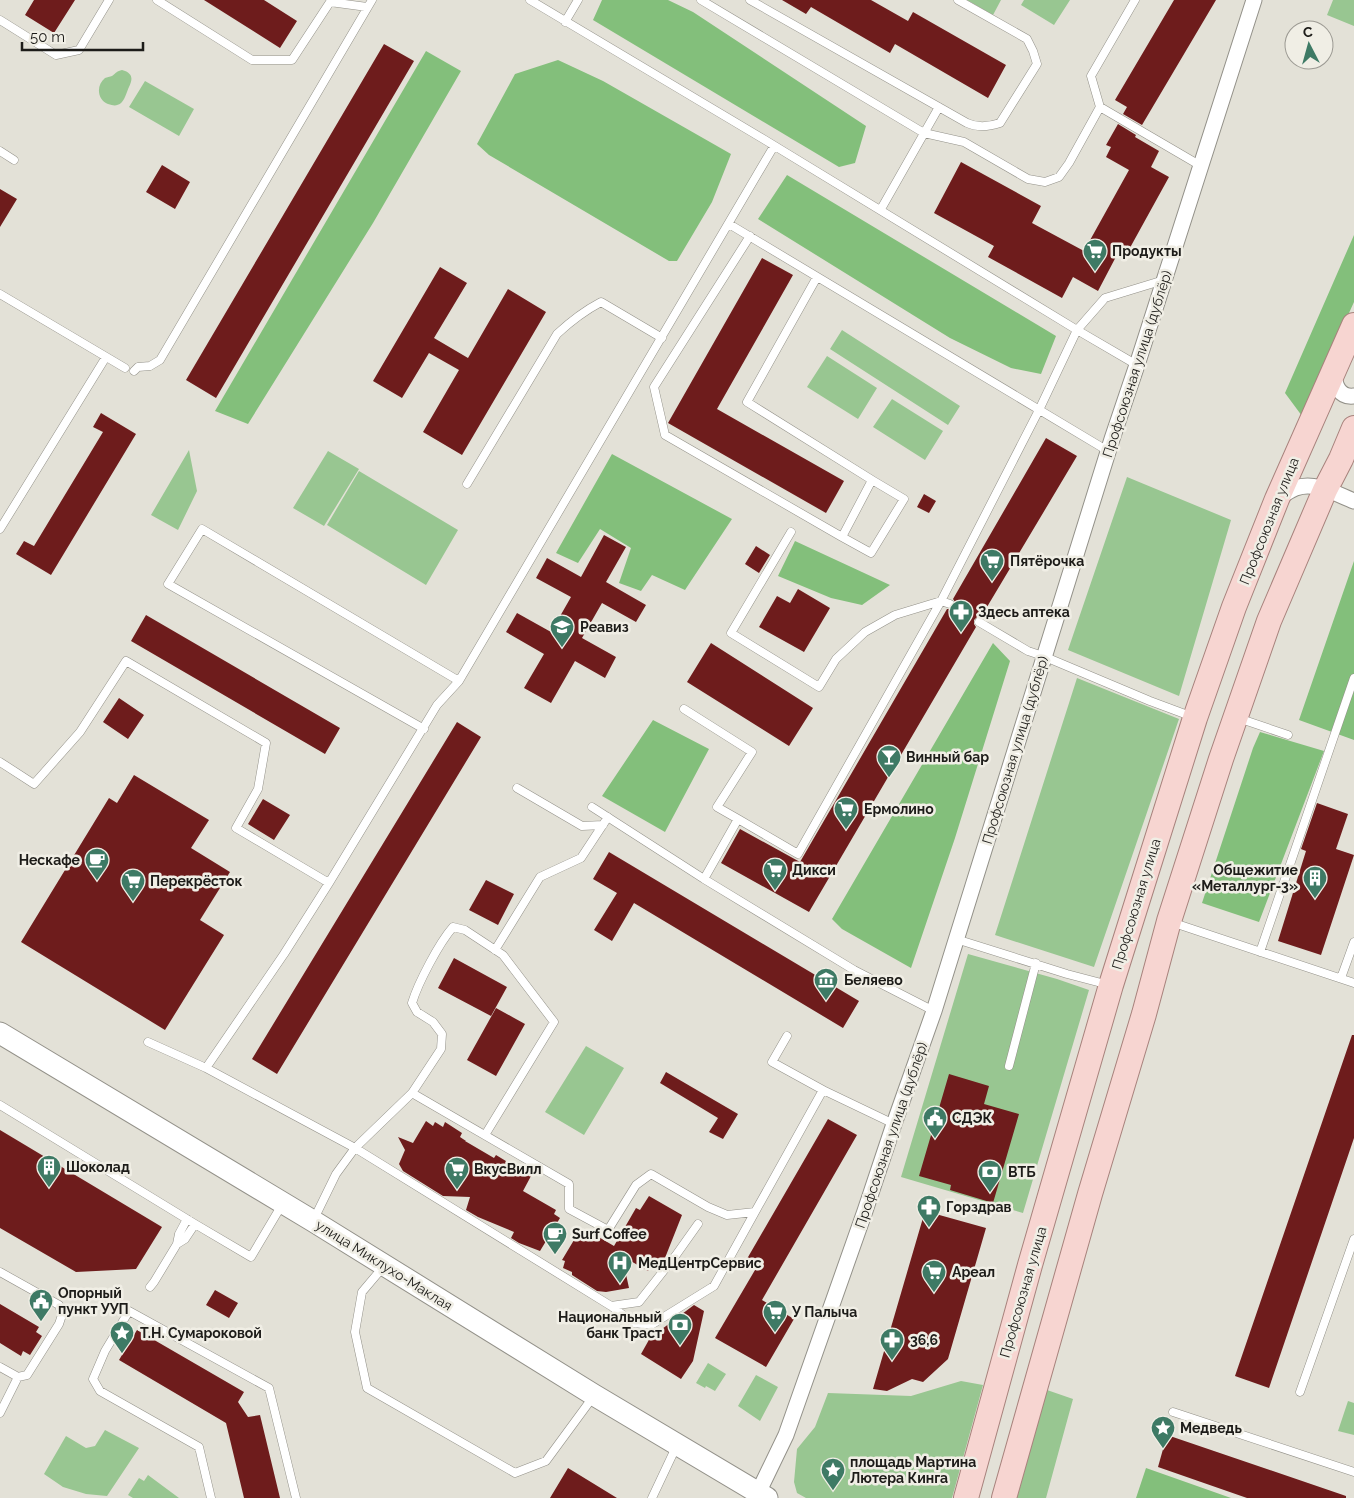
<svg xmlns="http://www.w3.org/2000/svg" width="1354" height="1498" font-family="Raleway,sans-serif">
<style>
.green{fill:#98c691}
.forest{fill:#83bf7b}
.building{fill:#6e1c1c}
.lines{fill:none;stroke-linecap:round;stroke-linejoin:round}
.service-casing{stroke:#939189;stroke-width:9}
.minor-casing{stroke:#939189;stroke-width:17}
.secondary-casing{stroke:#939189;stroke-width:23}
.primary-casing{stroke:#a7827c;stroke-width:26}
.service{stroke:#fff;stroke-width:8}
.minor{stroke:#fff;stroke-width:15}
.secondary{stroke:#fff;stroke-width:21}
.primary{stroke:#f7d5d1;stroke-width:24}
.labels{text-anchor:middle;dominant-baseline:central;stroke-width:5;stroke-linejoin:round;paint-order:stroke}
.poi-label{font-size:14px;font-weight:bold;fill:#1d1c19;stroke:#f0eee5;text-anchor:start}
.street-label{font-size:14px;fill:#1d1c19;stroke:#f0eee5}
</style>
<rect width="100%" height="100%" fill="#e3e1d7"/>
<!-- green -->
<path class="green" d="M967 0H1001L993 15Z
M1024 0H1070L1054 25 1021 5Z
M1333 0H1354V26L1327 15Z
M122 70C133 73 133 79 129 87 125 95 124 110 108 104 97 100 96 85 105 78 107 77 110 77 112 76 116 73 117 71 122 70Z
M145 81 194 109 179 136 129 107Z
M842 330 960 406 948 425 830 349Z
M827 356 877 388 858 419 807 387Z
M892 399 943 431 925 460 873 427Z
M189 450 197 491 178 530 151 515Z
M328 451 359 469 324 526 293 508Z
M359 471 458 530 426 585 327 525Z
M1127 477 1231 520 1179 696 1068 650Z
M1077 678 1179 719 1094 967 995 935Z
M968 954 1057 979 1089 990 1023 1213 901 1177Z
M586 1046 624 1068 584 1135 545 1112Z
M708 1363 726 1374 715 1391 706 1386 705 1388 696 1383Z
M756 1375 778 1387 760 1421 738 1406Z
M961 1381 983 1385 952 1498H806L797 1493 794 1482 797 1449 815 1427 828 1393 911 1396Z
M1047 1390 1073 1399 1046 1498H1017Z
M1348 1401 1354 1403V1435L1338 1431Z
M105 1430 139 1448 107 1496 86 1494 63 1487 44 1474 66 1436 86 1448 95 1446Z
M148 1475 179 1498H133L128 1495 139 1478 144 1481Z"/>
<!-- forest -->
<path class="forest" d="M602 0H668L693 12 866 126 855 163 839 167 593 20Z
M426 51 461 71 373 223 248 424 215 411Z
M558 60 603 81 731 154 712 202 677 261H669L489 155 477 144 515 74Z
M787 175 1056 336 1041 374 1011 368 950 338 758 219Z
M1354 235V302L1302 416 1285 393Z
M612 454 732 519 685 590 652 575 641 591 619 583 631 548 600 529 578 563 556 553Z
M795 541 890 585 862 605 831 598 778 576Z
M1354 561V740L1299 720Z
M993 643 1010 661 955 838 911 968 842 929 832 919Z
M653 720 709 749 665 832 602 796Z
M1260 732 1324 751 1259 922 1202 903 1253 748Z
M1146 1468 1231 1498H1136Z"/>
<!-- building -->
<path class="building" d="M34 0H75L54 33 25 15Z
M204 0H264L297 21 280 48Z
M782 0H871L908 21 913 12 1006 65 988 98 895 44 890 53 811 7 806 14Z
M1174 0H1216L1142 125 1123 114 1127 107 1115 100Z
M384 44 414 61 216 398 186 380Z
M1118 124 1136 135 1135 137 1159 151 1151 167 1169 177 1126 255 1119 251 1098 291 1073 277 1062 298 988 257 994 246 934 213 961 162 1041 206 1032 223 1084 251 1129 170 1106 157 1111 147 1106 145Z
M162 165 190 182 175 209 146 192Z
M0 189 17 199 0 227Z
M762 258 793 275 717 409 844 481 826 513 668 423Z
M440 267 467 283 434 338 468 358 508 289 546 312 462 455 423 432 459 370 429 353 402 398 373 381Z
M101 413 136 434 51 575 16 554 24 541 34 546 103 432 93 427Z
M1046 438 1077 456 981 617H977L974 620V624L976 627 809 912 721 863 740 829 800 862 947 609H952L955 606V602L953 599Z
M924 494 936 501 929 513 917 507Z
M604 535 626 547 606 582 646 605 636 622 602 603 582 638 616 657 605 678 575 661 551 703 524 688 544 654 506 632 517 613 551 632 571 597 536 578 547 558 581 577Z
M756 546 770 555 759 573 745 564Z
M798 589 830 608 804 652 759 627 777 596 790 603Z
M146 615 340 728 325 754 131 641Z
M711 643 813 708 789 746 687 682Z
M119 698 144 715 128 739 103 722Z
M457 722 481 737 277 1074 252 1059Z
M134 775 209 820 191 848 230 872 200 920 224 935 165 1030 21 942 109 798 117 803Z
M263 799 290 815 274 840 248 824Z
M1317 803 1348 814 1336 849 1354 855 1321 955 1278 941 1306 851 1301 849Z
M609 852 859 1001 843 1028 634 903 612 941 594 930 617 893 593 879Z
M486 880 514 894 498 925 469 910Z
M454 958 507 987 491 1016 438 988Z
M496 1008 525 1024 496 1076 467 1060Z
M1352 1035H1354V1138L1269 1388 1235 1376Z
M666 1072 738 1114 723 1139 709 1132 718 1118 660 1083Z
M949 1074 989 1086 984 1104 1019 1114 993 1203 950 1190 951 1185 919 1176Z
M828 1119 857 1135 762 1300 794 1319 766 1367 715 1338 755 1270 744 1264Z
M426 1121 433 1126 435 1122 443 1127 445 1122 462 1133 460 1137 466 1141H465L494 1158 496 1155 531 1176 523 1191 556 1210 554 1214 560 1218 540 1251 519 1243 511 1238 514 1232 478 1217 466 1210 470 1197 443 1196 403 1171 399 1164 405 1150 398 1137 413 1143Z
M0 1130 162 1227 136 1269 76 1272 0 1228Z
M649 1196 682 1215 663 1263 656 1260 648 1271 622 1256 629 1288 606 1292 597 1291 572 1275V1272L563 1268 565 1261 562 1260 580 1230 588 1235 590 1232 614 1246 636 1208 640 1210Z
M925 1211 986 1228 948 1359 923 1382 912 1379 887 1391 873 1389Z
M215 1290 238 1303 229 1318 206 1305Z
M0 1304 39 1327 36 1332 42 1336 30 1355 23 1351 21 1356 0 1343Z
M694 1305 704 1311 693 1361 681 1379 641 1354 650 1338Z
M137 1330 244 1392 238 1402 248 1417 260 1415 280 1498H244L226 1423 119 1360Z
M1167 1435 1346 1496V1498H1247L1158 1467Z
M568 1468 617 1498H550Z"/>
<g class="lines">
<defs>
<path id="service" d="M157 0 252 60H292L330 2 367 7
M530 0 765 140 1077 330 1137 365
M701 0 924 133 964 142 1028 179 1045 182 1059 177 1069 163 1100 107 1091 76 1135 0
M750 0 967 123C978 128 988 127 1000 123L1037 64 1033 51 1027 39 958 0
M0 20 56 55 79 50 109 0
M565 22 578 0
M1100 107 1201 166
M0 151 14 160
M881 209 939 107
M729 224 1108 451
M750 236 654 387 665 435 842 537 872 480 747 402 817 277
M0 294 125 368
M134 371 138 367 150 366 160 360 372 0
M467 484 557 334C571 321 584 311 601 302L662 338
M0 529 106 357
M791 532 731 633 819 687 836 659 865 632 895 615 941 601 1039 410 1077 330 1105 298 1164 280
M842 537 871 553 904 499 872 480
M979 622 1028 651 1043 656 1150 701 1193 717
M684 709 752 752 717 807 738 819
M1238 718 1288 735
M424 729 168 584 202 529 459 681
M0 762 34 784 80 732 126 661 266 743 258 789 236 828 329 883
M517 788 582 826 603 825
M592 807 704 879 738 819 798 854 941 601 950 604
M704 879 854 970 934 1011
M1171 922 1354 983
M956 939 1067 974 1109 985
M495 950 540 877 581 858 608 817
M1260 952 1354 678
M1341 978 1354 942
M787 1036 772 1062 823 1090
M148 1042 206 1068 355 1148 336 1174 314 1219
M1009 1066 1036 963
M206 1068 284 954 329 883 437 705 459 681 774 146
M412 1093 569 1184V1209L608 1230 636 1185 651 1174 708 1207 727 1215 755 1212 823 1090 894 1124
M0 1105 195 1224 251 1257 283 1203
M485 1135 554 1022 503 955 465 930 453 927C439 943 418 983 412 1003L417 1012 433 1022 442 1034 441 1049 412 1093 355 1148 611 1306 634 1323 651 1325 714 1286 755 1212
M177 1244 185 1239 195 1224
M384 1266 362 1292 355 1332 367 1388 515 1473 546 1461 593 1397
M0 1272 59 1305 62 1315 59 1324 27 1375 18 1377 0 1367
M150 1287 154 1282 177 1244 179 1234 187 1219
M611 1306 639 1302 676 1255 698 1224
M1300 1392 1354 1239
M1173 1412 1354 1472
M0 1413 18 1377
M211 1498 199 1447 100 1391 93 1379 105 1351 129 1311 269 1388 296 1498
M652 1498 677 1445"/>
<path id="minor" d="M1334 372C1334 384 1339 398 1354 396
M1278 498C1284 495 1290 490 1296 488 1315 481 1336 494 1354 501
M758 1493 786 1435 865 1211 894 1124 934 1011 1112 439 1137 365 1254 0"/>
<path id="secondary" d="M0 1033 313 1221 594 1395 767 1498"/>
<path id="primary" d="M966 1498 1030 1265 1111 985 1195 718 1234 607 1277 499 1354 325
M1004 1498 1090 1194 1144 1014 1169 921 1221 759 1269 621 1325 490 1341 459 1354 428"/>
</defs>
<!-- service casing -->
<use href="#service" class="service-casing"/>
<!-- minor casing -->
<use href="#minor" class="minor-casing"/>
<!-- secondary casing -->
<use href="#secondary" class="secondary-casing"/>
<!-- primary casing -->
<use href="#primary" class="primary-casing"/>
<!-- service -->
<use href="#service" class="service"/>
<!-- minor -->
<use href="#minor" class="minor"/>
<!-- secondary -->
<use href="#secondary" class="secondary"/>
<!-- primary -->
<use href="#primary" class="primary"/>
</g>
<!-- icons -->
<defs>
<symbol id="supermarket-pin" viewBox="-11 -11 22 30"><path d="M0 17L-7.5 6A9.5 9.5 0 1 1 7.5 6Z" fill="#3e7a65" stroke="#f0eee5"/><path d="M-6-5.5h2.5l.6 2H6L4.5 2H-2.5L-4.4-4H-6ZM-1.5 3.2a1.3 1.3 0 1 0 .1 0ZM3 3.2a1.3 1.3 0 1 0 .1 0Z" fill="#fff"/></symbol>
<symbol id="pharmacy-pin" viewBox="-11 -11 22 30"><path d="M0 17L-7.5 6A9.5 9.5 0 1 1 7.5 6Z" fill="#3e7a65" stroke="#f0eee5"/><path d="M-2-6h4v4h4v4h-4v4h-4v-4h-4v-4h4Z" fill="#fff"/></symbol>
<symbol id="university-pin" viewBox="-11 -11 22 30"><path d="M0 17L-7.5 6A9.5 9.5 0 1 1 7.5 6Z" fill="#3e7a65" stroke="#f0eee5"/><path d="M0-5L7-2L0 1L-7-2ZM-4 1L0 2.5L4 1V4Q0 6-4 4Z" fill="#fff"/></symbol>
<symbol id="bar-pin" viewBox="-11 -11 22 30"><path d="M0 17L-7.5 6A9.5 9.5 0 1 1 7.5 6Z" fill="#3e7a65" stroke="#f0eee5"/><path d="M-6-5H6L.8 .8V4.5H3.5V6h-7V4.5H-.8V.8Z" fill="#fff"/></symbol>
<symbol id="cafe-pin" viewBox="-11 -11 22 30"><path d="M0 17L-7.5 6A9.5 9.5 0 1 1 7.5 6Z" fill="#3e7a65" stroke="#f0eee5"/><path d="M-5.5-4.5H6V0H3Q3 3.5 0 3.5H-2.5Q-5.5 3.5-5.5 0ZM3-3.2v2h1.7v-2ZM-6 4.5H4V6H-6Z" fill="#fff"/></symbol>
<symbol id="building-pin" viewBox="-11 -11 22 30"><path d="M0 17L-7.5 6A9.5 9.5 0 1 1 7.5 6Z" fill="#3e7a65" stroke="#f0eee5"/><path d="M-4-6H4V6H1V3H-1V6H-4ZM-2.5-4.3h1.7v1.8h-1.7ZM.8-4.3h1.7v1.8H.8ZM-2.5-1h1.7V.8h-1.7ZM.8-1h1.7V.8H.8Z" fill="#fff"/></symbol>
<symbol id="museum-pin" viewBox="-11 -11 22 30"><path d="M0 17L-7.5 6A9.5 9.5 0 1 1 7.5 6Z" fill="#3e7a65" stroke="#f0eee5"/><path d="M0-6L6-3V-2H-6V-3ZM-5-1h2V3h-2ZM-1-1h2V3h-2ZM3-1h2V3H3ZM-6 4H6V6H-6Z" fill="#fff"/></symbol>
<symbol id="civic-pin" viewBox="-11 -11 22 30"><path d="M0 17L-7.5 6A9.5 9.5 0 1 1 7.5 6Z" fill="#3e7a65" stroke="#f0eee5"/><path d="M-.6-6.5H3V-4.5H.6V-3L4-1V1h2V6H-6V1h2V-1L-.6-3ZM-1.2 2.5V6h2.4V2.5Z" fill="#fff"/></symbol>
<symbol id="bank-pin" viewBox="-11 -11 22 30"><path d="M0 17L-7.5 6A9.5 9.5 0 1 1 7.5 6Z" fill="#3e7a65" stroke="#f0eee5"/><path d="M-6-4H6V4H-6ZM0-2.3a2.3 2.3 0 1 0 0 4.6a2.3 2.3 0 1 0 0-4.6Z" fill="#fff"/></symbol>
<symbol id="hospital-pin" viewBox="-11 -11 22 30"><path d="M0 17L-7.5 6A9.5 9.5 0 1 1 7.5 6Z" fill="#3e7a65" stroke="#f0eee5"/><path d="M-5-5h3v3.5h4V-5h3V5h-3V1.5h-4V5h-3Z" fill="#fff"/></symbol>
<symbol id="sight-pin" viewBox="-11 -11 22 30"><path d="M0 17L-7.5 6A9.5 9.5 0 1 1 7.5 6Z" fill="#3e7a65" stroke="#f0eee5"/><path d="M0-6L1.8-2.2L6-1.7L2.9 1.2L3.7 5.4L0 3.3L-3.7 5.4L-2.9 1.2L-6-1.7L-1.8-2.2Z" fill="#fff"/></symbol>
</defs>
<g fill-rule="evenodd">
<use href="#supermarket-pin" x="1081" y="237" width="28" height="38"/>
<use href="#supermarket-pin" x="978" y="547" width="28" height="38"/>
<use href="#pharmacy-pin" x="947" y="598" width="28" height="38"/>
<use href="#university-pin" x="548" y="613" width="28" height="38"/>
<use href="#bar-pin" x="875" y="743" width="28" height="38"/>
<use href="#supermarket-pin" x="832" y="795" width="28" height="38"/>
<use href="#cafe-pin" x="83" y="846" width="28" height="38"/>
<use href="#supermarket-pin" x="761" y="856" width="28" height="38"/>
<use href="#building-pin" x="1301" y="864" width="28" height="38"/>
<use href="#supermarket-pin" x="119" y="867" width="28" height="38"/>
<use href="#museum-pin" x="812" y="966" width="28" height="38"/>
<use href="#civic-pin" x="921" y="1104" width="28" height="38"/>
<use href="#building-pin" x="35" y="1153" width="28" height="38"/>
<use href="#supermarket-pin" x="443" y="1155" width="28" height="38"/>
<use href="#bank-pin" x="976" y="1158" width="28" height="38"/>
<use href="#pharmacy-pin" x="915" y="1193" width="28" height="38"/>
<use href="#cafe-pin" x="541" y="1220" width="28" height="38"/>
<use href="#hospital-pin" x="606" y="1249" width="28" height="38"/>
<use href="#supermarket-pin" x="920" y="1258" width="28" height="38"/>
<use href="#civic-pin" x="27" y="1287" width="28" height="38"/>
<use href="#supermarket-pin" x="761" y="1298" width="28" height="38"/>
<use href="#bank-pin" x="666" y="1311" width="28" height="38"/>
<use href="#sight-pin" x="108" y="1319" width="28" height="38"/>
<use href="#pharmacy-pin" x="878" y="1326" width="28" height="38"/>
<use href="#sight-pin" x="1149" y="1414" width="28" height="38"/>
<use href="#sight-pin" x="819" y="1456" width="28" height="38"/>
</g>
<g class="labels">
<!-- poi labels -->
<g class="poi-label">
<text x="1112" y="251">Продукты</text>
<text x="1010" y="561">Пятёрочка</text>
<text x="978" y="612">Здесь аптека</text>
<text x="580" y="627">Реавиз</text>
<text x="906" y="757">Винный бар</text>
<text x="864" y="809">Ермолино</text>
<text x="80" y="860" text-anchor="end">Нескафе</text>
<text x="792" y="870">Дикси</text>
<text x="1298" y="870" text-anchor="end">Общежитие<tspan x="1298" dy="16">«Металлург-3»</tspan></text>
<text x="150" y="881">Перекрёсток</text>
<text x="844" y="980">Беляево</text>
<text x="952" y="1118">СДЭК</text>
<text x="66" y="1167">Шоколад</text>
<text x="474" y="1169">ВкусВилл</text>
<text x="1008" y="1172">ВТБ</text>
<text x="946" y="1207">Горздрав</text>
<text x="572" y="1234">Surf Coffee</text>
<text x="638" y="1263">МедЦентрСервис</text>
<text x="952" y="1272">Ареал</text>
<text x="58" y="1293">Опорный<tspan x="58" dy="16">пункт УУП</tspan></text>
<text x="792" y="1312">У Палыча</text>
<text x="662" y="1317" text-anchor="end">Национальный<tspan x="662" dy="16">банк Траст</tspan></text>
<text x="140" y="1333">Т.Н. Сумароковой</text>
<text x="910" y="1340">36,6</text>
<text x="1180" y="1428">Медведь</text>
<text x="850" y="1462">площадь Мартина<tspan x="850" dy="16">Лютера Кинга</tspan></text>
</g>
<!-- street labels -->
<g class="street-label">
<text transform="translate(1137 364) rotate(-72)">Профсоюзная улица (дублёр)</text>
<text transform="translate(1269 521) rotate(-68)">Профсоюзная улица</text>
<text transform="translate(1015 750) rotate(-73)">Профсоюзная улица (дублёр)</text>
<text transform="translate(1136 904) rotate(-73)">Профсоюзная улица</text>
<text transform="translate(891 1135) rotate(-71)">Профсоюзная улица (дублёр)</text>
<text transform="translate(384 1265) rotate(32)">улица Миклухо-Маклая</text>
<text transform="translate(1023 1292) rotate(-74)">Профсоюзная улица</text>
</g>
</g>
<!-- north arrow -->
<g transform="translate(1309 45) rotate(354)"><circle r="24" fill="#f0eee5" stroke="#9c9a93"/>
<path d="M0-4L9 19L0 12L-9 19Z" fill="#3e7a65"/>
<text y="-8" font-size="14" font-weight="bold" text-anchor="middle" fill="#1d1c19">С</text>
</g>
<!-- scale -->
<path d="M22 42v8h121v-8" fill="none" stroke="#1d1c19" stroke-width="2.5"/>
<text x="30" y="42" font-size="15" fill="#1d1c19" stroke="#f0eee5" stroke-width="4" paint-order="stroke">50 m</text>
</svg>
